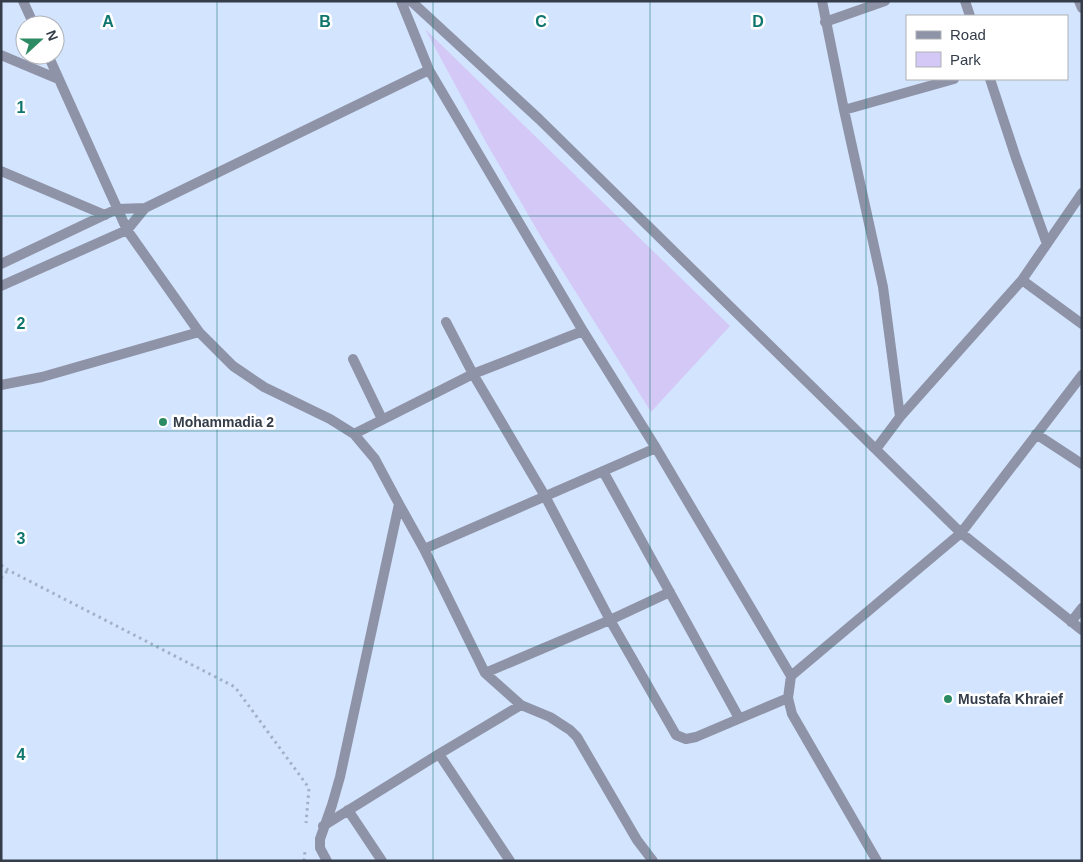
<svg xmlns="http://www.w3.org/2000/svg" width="1083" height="862" font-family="Helvetica,sans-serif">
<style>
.green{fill:#d4c8f6}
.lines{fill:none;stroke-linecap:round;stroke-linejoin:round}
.path{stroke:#a3b1c7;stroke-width:3;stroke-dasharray:2.5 4;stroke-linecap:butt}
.street{stroke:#8f93a8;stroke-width:10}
.grid{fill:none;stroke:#0f766e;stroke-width:1;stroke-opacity:0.55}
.poi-dot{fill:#2d8b63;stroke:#fff;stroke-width:2}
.labels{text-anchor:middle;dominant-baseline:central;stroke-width:5;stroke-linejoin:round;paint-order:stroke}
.poi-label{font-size:14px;font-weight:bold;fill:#343d49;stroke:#fff;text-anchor:start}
.grid-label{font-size:16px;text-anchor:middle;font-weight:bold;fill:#0f766e;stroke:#fff;stroke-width:5;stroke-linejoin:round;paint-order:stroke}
</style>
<rect width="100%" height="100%" fill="#d3e4fe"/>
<!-- green -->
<path class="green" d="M425 29 730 326 651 412 540 235 487 144Z"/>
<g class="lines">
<!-- path -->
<path class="path" d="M1 565 8 570 235 687 309 788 306 823
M1 578 8 570
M304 861 305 851"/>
<!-- street -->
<path class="street" d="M23 1 34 25
M401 1 429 70 583 331 656 448 791 676 961 533 1082 375
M411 1 539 119 961 533 1082 630
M822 1 844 110 883 287 900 417
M965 1 970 16
M1079 1 1082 8
M825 22 885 1
M1 55 58 79
M48 55 127 230 199 332 233 366 264 387 330 419 354 434 375 459 399 504 424 549 485 673 521 705 550 717 570 730 577 737 637 840 653 861
M990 79 1016 158 1047 244
M844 110 954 79
M1 171 105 215
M1 264 117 209 145 208 429 70
M1022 280 1082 324
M1 286 127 230 145 208
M446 322 473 374 545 496 610 620 676 735 686 739 696 737 788 698
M353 359 382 419
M1 385 42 377 199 332
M354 434 473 374 583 331
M1036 434 1082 464
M876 449 900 417 1022 280 1082 193
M603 471 739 718
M424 549 656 448
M1071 622 1082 608
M485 673 610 620 670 592
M791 676 788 698 792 714 877 861
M439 754 521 705
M348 810 382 861
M323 826 439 754 510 861
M327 861 320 848V839L332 805 340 777 399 504"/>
</g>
<!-- grid -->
<path class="grid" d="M217 1V861M433 1V861M650 1V861M866 1V861M1 216H1082M1 431H1082M1 646H1082"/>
<!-- markers -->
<g class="poi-dot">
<circle cx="163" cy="422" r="5"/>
<circle cx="948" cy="699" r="5"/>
</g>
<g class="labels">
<!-- poi labels -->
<g class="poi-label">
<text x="173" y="422">Mohammadia 2</text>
<text x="958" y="699">Mustafa Khraief</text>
</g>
</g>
<g class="grid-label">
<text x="108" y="27">A</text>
<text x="325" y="27">B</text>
<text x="541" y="27">C</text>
<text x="758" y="27">D</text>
<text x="21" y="113">1</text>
<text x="21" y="329">2</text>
<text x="21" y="544">3</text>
<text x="21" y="760">4</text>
</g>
<!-- border -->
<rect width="1083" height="862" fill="none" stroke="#343d49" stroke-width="5"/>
<!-- legend -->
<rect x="906" y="15" width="162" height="65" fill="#ffffff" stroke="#aeb1b6"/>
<rect x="916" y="31" width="25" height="8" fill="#8f93a8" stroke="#aeb1b6"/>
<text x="950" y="40" font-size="15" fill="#343d49">Road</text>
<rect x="916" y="52" width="25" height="15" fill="#d4c8f6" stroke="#aeb1b6"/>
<text x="950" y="65" font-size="15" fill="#343d49">Park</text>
<!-- north arrow -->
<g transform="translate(40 40) rotate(69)"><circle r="24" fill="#ffffff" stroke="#aeb1b6"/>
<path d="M0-4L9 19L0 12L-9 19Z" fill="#2d8b63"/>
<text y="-8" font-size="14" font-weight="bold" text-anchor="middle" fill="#343d49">N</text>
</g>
</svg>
